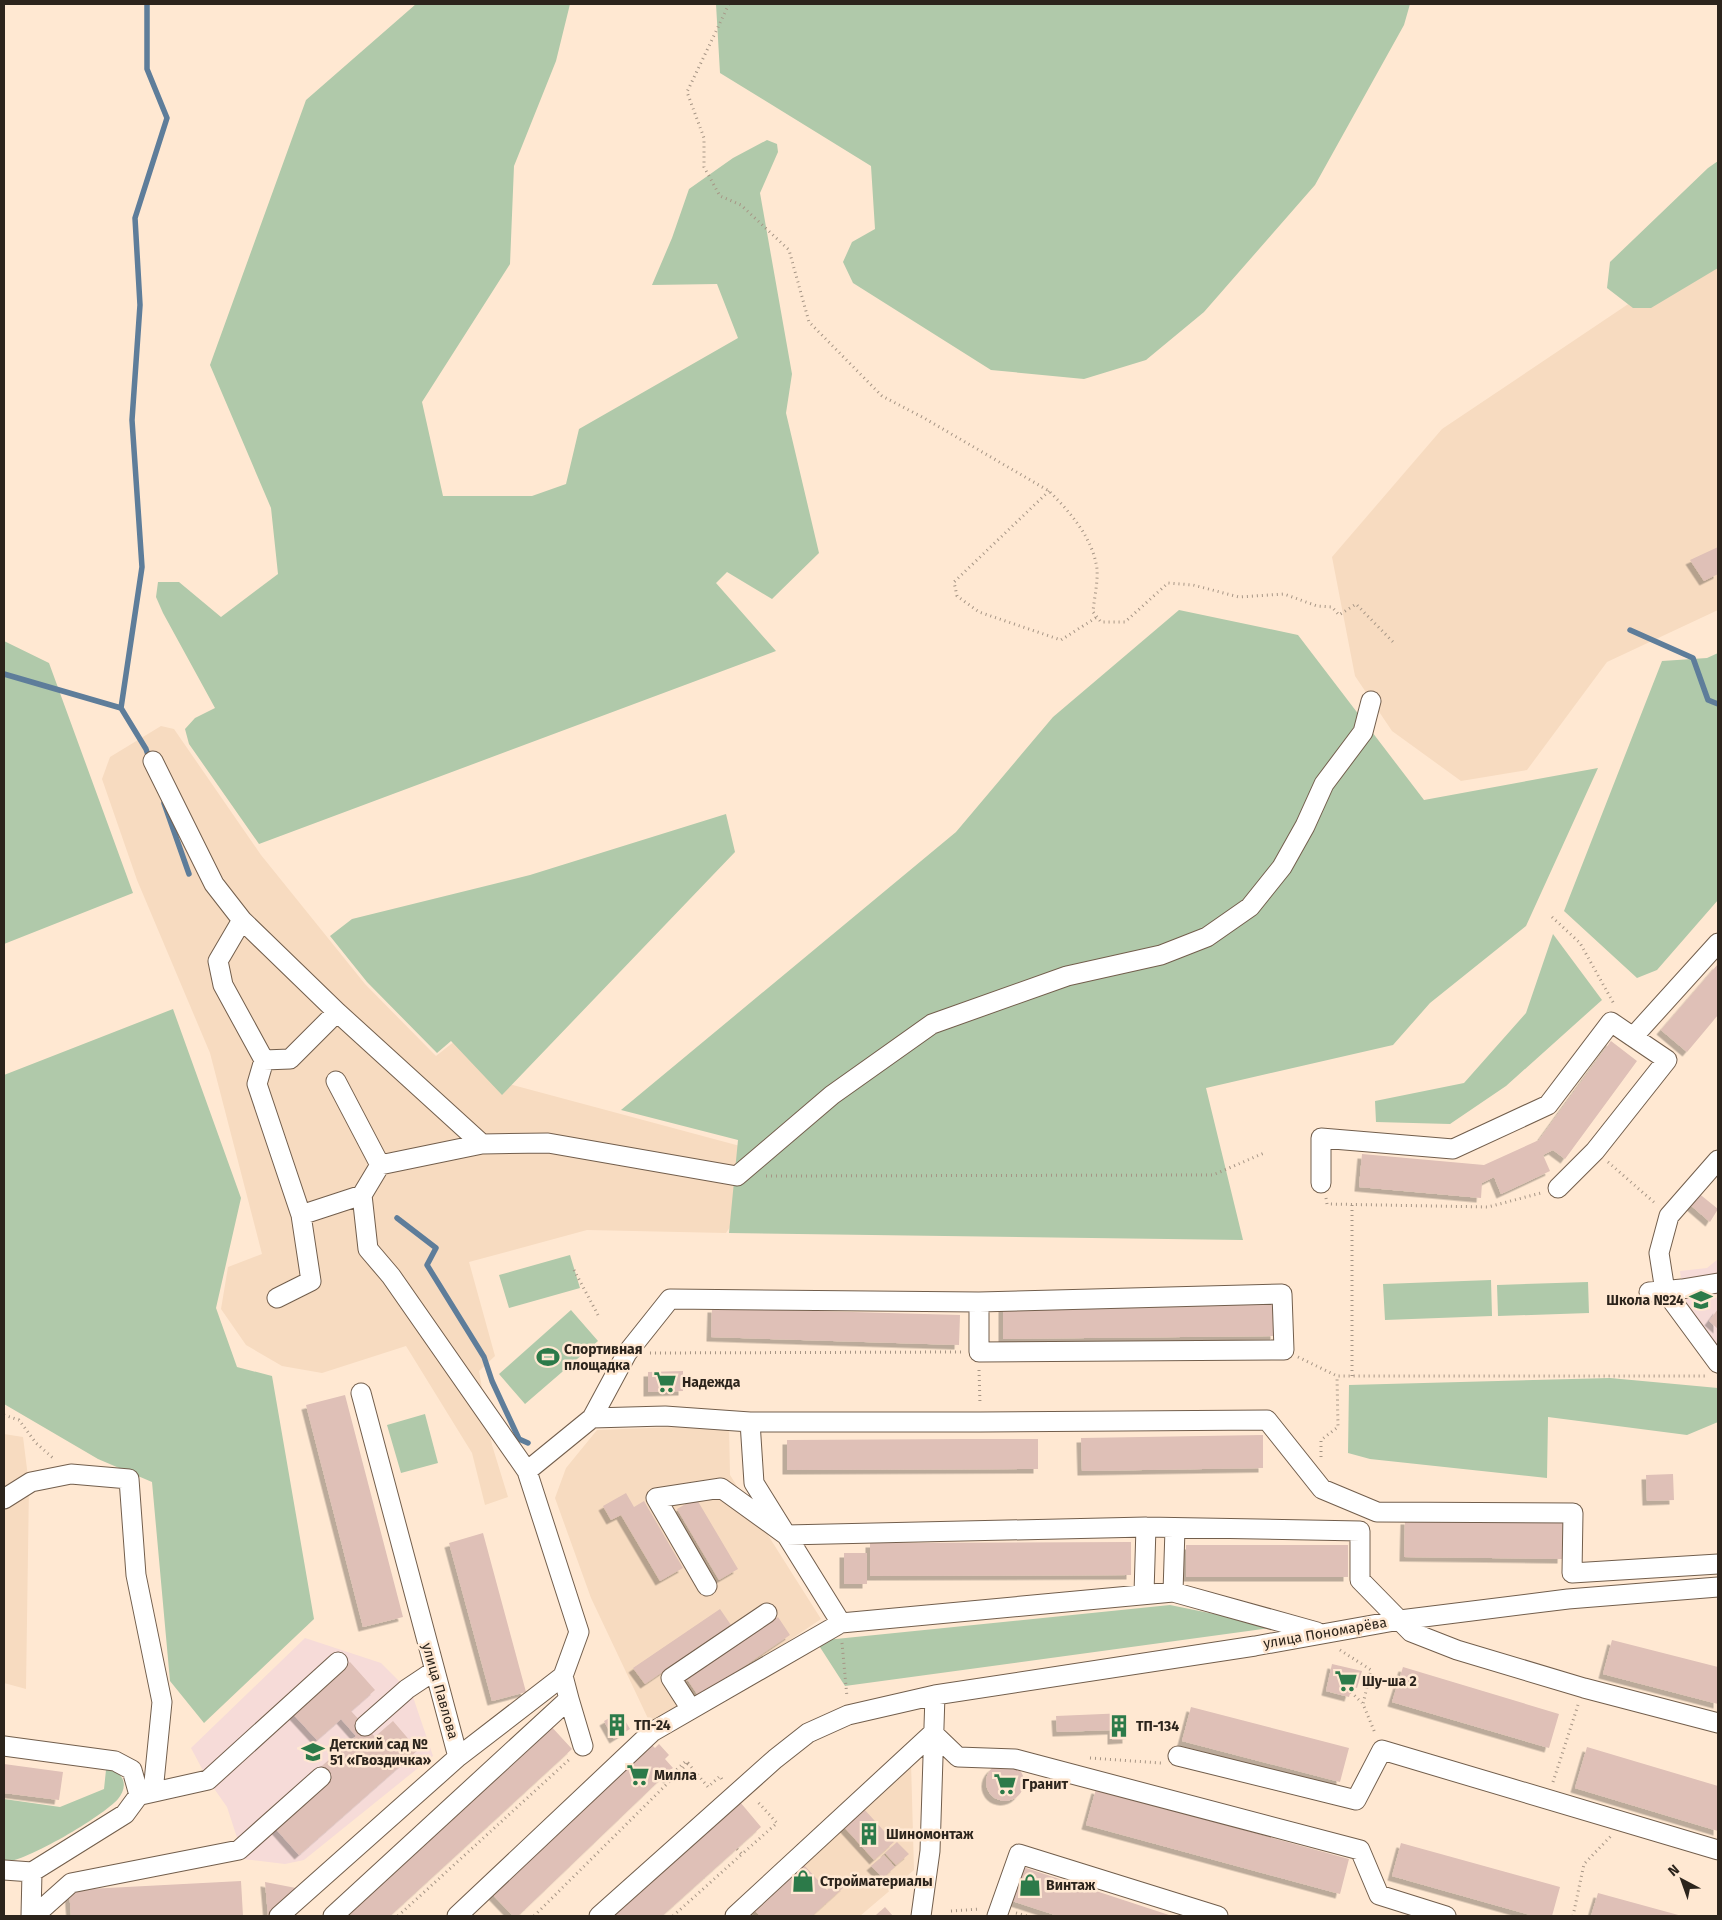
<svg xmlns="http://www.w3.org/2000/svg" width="1722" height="1920" font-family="'Fira Sans',sans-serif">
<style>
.built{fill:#f7dbc0}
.education{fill:#f6dbd8}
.green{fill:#b0c9aa}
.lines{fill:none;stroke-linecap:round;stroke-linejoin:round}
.stream{stroke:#5e7d9a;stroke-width:5.5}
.building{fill:#dfc0b7;filter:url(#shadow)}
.minor-casing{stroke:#725e4c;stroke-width:21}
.path{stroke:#a69585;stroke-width:3;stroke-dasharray:1 4;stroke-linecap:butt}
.minor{stroke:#fff;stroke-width:19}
.labels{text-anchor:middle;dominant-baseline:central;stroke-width:5;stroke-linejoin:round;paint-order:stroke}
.poi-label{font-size:14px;font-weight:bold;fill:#2c241c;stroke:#ffe8d2;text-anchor:start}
.street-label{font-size:14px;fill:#2c241c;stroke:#ffe8d2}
</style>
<defs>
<filter id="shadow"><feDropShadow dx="-4.5" dy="4.5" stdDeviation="0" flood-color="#0004"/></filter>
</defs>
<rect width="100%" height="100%" fill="#ffe8d2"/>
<!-- built -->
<path class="built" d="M1718 240V610L1607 662 1527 770 1461 781 1392 731 1355 676 1332 557 1442 429 1676 272Z
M161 726 174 729 261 855 365 984 436 1056 465 1033 509 1084 740 1146 732 1224 726 1233 587 1230 469 1262 495 1356 479 1371 492 1445 508 1497 485 1505 472 1453 406 1346 322 1373 282 1366 246 1345 221 1309 228 1267 262 1254 210 1053 137 880 102 779 110 757Z
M729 1425 730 1475 821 1619 701 1700 652 1727 591 1598 555 1498 566 1468 597 1430Z
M4 1434 23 1437 29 1485 26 1689 4 1683Z
M911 1762 914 1870 860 1916H755L751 1912Z"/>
<!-- education -->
<path class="education" d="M1718 1259V1354L1685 1311 1680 1271 1707 1268Z
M305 1638 381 1663 412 1694 433 1756 304 1860 285 1864 244 1859 227 1807 208 1780 191 1748Z"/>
<!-- green -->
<path class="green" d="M416 4H570L556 61 514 166 510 264 422 402 443 496H532L566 484 579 429 738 338 717 284 652 285 672 238 689 189 733 158 767 140 777 144 778 152 760 193 792 374 786 413 819 553 772 599 727 572 716 583 776 651 259 844 189 744 185 729 195 718 215 708 163 613 156 597 158 582H179L221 617 278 574 271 508 210 365 306 100Z
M716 4H1410L1404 25 1315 185 1204 312 1146 360 1084 379 991 370 853 283 843 262 852 242 875 229 871 166 720 73Z
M1718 161V268L1651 308H1633L1607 288 1610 262 1708 168Z
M1179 610 1298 635 1424 800 1598 768 1526 926 1430 1003 1393 1045 1206 1088 1243 1240 729 1233 738 1140 621 1110 956 832 1053 717Z
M4 641 49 663 133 893 4 944Z
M1718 653V900L1657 970 1637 978 1564 911 1662 661 1707 658Z
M726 814 735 852 502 1095 451 1041 437 1053 367 982 330 936 352 919 530 875Z
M1553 934 1602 1000 1506 1086 1450 1124 1376 1122 1375 1101 1464 1083 1526 1013Z
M173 1009 241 1198 216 1308 237 1367 272 1376 314 1619 204 1723 170 1681 152 1482 98 1459 4 1404V1075Z
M570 1255 580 1288 509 1308 499 1275Z
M1491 1280 1492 1316 1385 1320 1383 1284Z
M1588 1282 1589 1313 1498 1316 1497 1285Z
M571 1310 598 1341 525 1404 499 1374Z
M1610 1378 1718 1388V1422L1687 1435 1548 1417 1547 1478 1370 1459 1348 1453 1349 1385Z
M425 1414 438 1463 401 1473 387 1425Z
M1170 1605 1278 1627 845 1686 816 1641Z
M106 1770C113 1770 118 1771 122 1778 126 1785 123 1793 118 1799 103 1816 26 1862 4 1862V1799L60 1807 104 1789Z"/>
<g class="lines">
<!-- stream -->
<path class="stream" d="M1630 630 1693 658 1708 700 1718 704
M4 674 121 708 146 749 150 761
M121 708 142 567 132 420 140 305 135 218 167 118 147 69V4
M164 803 189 874
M397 1218 436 1248 427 1265 484 1357 492 1381 519 1439 528 1443"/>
</g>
<!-- building -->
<path class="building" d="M1718 547V574L1704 581 1690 560Z
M1718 964V1015L1687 1052 1661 1030Z
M1611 1041 1637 1061 1565 1159 1553 1150 1543 1155 1550 1171 1501 1194 1494 1177 1482 1183 1481 1198 1359 1187 1362 1154 1484 1165 1539 1140Z
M1697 1192 1718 1209 1710 1222 1688 1203Z
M1275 1304V1336L1003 1339V1306Z
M712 1308 960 1315 959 1345 711 1337Z
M1718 1309V1329L1709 1321Z
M683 1371V1391L648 1392V1372Z
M345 1395 403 1617 363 1627 306 1405Z
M1263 1435V1468L1082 1471 1081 1438Z
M966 1439H1038V1469L787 1470V1440Z
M1673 1474 1674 1500 1647 1501 1646 1475Z
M626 1493 634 1507 644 1501 683 1568 660 1581 621 1515 611 1520 603 1506Z
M696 1498 738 1569 719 1580 677 1509Z
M1405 1520 1563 1523 1562 1559 1404 1557Z
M483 1533 526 1692 492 1701 449 1543Z
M1131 1542V1575L870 1576V1543Z
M1186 1545H1348V1577H1186Z
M844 1553H867V1584H844Z
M720 1609 731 1625 645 1684 633 1668Z
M778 1617 790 1635 699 1697 687 1679Z
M1612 1640 1718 1667V1704L1603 1674Z
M350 1662 375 1690 351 1711 375 1737 393 1721 418 1750 299 1855 274 1827 331 1777 322 1766 356 1736 341 1719 317 1740 292 1713Z
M1332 1664 1362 1671 1357 1688 1352 1687 1349 1697 1326 1691Z
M1403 1667 1559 1714 1549 1748 1392 1702Z
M1191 1707 1349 1748 1340 1782 1182 1741Z
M620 1712 630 1729 614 1739 604 1721Z
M1126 1713 1127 1739 1112 1740V1730L1057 1732 1056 1716Z
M549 1724 572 1749 390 1916H341Z
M650 1743 655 1748 659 1744 669 1755 665 1759 673 1768 670 1770 674 1774 668 1779 665 1775 518 1916H513L492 1894Z
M1587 1747 1718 1786V1831L1575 1788Z
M986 1782a19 19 0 1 1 38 0a19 19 0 1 1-38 0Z
M4 1764 63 1772 59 1800 4 1793Z
M1096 1789 1349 1859 1340 1894 1086 1825Z
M740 1802 761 1827 662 1916H613Z
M864 1809 894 1842 874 1860 844 1827Z
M897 1842 909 1854 896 1865 885 1853Z
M1401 1843 1560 1887 1552 1916H1534L1392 1876Z
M884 1855 895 1867 883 1878 871 1866Z
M804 1865 827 1890 839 1880 845 1886 812 1916H760L755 1911Z
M1023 1867 1172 1916H1058L1012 1901Z
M241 1881 243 1916H71L69 1890Z
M265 1882 301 1889 268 1916Z
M1598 1893 1682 1916H1591Z
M885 1907 893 1916H875Z"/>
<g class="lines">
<defs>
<path id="minor" d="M153 761 214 884 242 920 337 1012
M242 920 218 961 223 985 264 1060 257 1084 301 1215 311 1281 277 1298
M264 1060 290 1059 337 1012 482 1144 548 1143 737 1176 832 1095 932 1024 1067 976 1161 955 1207 937 1250 907 1282 867 1305 826 1324 784 1363 732 1371 701
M336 1081 380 1165 362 1195
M1718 1160 1669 1216 1659 1253 1665 1291 1718 1363
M380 1165 482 1144
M1321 1183V1138L1453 1149 1548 1105 1611 1022 1633 1037 1718 943
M1558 1188 1595 1151 1667 1060 1633 1037
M301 1215 362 1195 368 1249 391 1276 527 1471
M1649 1292 1682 1289 1718 1283
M979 1302V1352L1284 1350 1282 1294 979 1302 670 1299 627 1353 592 1418 665 1416 750 1422H980L1267 1420 1322 1489 1377 1512 1573 1513 1572 1573 1718 1564
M750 1422 754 1483 841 1623 1173 1592 1317 1632
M4 1499 31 1482 71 1474 129 1479 136 1575 162 1702 153 1792
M707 1586 656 1498 721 1488 786 1535 1146 1527 1360 1531V1580L1411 1632 1457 1650 1584 1688 1718 1723
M1173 1592 1175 1529
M1144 1593 1146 1527
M569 1699 583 1746
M691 1709 671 1678 767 1613
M365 1726 407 1689 434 1671
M4 1746 115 1761 132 1770 139 1795 125 1814 32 1872 31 1916
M1178 1756 1356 1800 1382 1750 1718 1850
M458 1757 563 1676 579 1632 527 1471 592 1418
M141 1795 208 1780 338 1662
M4 1870 32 1872
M34 1916 71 1883 239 1850 321 1777
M279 1916 458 1757 361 1393
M333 1916 569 1699 563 1676
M457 1916 652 1732 841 1623
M599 1916 775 1759 808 1733 848 1715 935 1695 1255 1646 1400 1620 1568 1599 1718 1587
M735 1916 933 1733 958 1757 1015 1759 1360 1850 1379 1895 1446 1916
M921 1916 930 1851 935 1695
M997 1916 1019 1854 1218 1916"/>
</defs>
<!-- minor casing -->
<use href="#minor" class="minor-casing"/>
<!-- path -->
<path class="path" d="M729 4 687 92 704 138V167L720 196 741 205 789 250 809 322 882 396 924 418 1049 491C1070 512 1093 538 1097 569 1098 583 1094 599 1093 612L1101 622H1125L1168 583 1193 585 1239 597 1284 594 1317 606 1332 607 1339 615 1356 604 1394 643
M1049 491 954 582 957 596 979 612 1061 640 1097 617
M1552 917 1580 943 1614 1004
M1608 1162 1656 1204
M766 1176 1213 1175 1264 1153
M1326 1198 1327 1204 1488 1207 1541 1193
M574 1270 598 1315
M650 1353 961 1352
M1298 1357 1337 1376H1705
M979 1370 980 1404
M1352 1376V1205
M4 1415 19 1420 36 1443 53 1458
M1321 1457V1440L1338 1427 1337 1376
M842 1643 847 1697
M1340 1650 1371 1670 1363 1704 1375 1733
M1351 1692 1362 1703
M1090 1758 1161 1763
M688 1763 708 1787 720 1776 723 1781
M673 1773 686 1761 688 1763
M1553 1782 1578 1705
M737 1849 742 1854 777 1823 756 1800
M951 1911 980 1909
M1016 1913 1027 1916
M398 1916 571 1758
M534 1916 688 1763
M673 1916 742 1854
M1573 1916 1584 1864 1611 1836"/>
<!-- minor -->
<use href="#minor" class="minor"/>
</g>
<!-- icons -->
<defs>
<symbol id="school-bare" viewBox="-9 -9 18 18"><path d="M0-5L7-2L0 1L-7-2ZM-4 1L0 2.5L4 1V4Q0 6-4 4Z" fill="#2c7a49" stroke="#ffe8d2" stroke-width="2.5" paint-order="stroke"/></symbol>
<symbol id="stadium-bare" viewBox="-9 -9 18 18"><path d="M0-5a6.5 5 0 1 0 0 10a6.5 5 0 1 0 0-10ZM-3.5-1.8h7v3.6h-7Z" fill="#2c7a49" stroke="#ffe8d2" stroke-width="2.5" paint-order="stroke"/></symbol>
<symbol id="supermarket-bare" viewBox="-9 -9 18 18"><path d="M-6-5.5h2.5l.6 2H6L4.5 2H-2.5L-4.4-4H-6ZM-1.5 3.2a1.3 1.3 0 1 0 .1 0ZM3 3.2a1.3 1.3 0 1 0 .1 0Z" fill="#2c7a49" stroke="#ffe8d2" stroke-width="2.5" paint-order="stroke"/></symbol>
<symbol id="building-bare" viewBox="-9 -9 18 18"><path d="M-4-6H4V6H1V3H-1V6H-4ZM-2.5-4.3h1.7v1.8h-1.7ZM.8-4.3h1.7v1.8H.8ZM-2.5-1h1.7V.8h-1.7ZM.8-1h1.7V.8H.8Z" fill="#2c7a49" stroke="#ffe8d2" stroke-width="2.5" paint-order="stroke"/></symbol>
<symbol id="shop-bare" viewBox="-9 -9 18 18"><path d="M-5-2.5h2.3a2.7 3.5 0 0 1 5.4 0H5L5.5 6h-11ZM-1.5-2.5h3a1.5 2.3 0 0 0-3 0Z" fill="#2c7a49" stroke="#ffe8d2" stroke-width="2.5" paint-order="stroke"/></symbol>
</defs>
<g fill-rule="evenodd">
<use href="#school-bare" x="1685" y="1284" width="32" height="32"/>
<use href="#stadium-bare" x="532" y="1341" width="32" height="32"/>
<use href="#supermarket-bare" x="649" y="1366" width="32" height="32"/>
<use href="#supermarket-bare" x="1330" y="1665" width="32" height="32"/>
<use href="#building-bare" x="601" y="1709" width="32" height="32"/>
<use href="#building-bare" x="1103" y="1710" width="32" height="32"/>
<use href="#school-bare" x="297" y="1736" width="32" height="32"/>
<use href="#supermarket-bare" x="622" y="1759" width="32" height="32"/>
<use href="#supermarket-bare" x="989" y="1768" width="32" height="32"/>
<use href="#building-bare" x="853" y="1818" width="32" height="32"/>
<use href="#shop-bare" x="787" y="1865" width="32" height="32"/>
<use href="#shop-bare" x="1014" y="1869" width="32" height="32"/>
</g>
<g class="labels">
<!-- poi labels -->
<g class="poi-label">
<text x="1684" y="1300" text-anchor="end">Школа №24</text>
<text x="564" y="1349">Спортивная<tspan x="564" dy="16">площадка</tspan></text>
<text x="682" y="1382">Надежда</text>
<text x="1362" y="1681">Шу-ша 2</text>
<text x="634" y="1725">ТП-24</text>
<text x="1136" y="1726">ТП-134</text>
<text x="330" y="1744">Детский сад №<tspan x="330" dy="16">51 «Гвоздичка»</tspan></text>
<text x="654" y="1775">Милла</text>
<text x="1022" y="1784">Гранит</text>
<text x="886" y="1834">Шиномонтаж</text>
<text x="820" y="1881">Стройматериалы</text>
<text x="1046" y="1885">Винтаж</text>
</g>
<!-- street labels -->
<g class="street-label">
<text transform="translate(1325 1633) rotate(-10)">улица Пономарёва</text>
<text transform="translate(440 1691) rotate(74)">улица Павлова</text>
</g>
</g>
<!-- border -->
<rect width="1722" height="1920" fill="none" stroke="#2c241c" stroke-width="10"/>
<!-- north arrow -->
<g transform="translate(1682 1880) rotate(319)" stroke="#ffe8d2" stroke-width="4" paint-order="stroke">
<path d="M0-4L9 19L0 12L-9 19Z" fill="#2c241c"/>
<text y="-8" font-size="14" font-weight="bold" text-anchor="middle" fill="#2c241c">N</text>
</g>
</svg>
